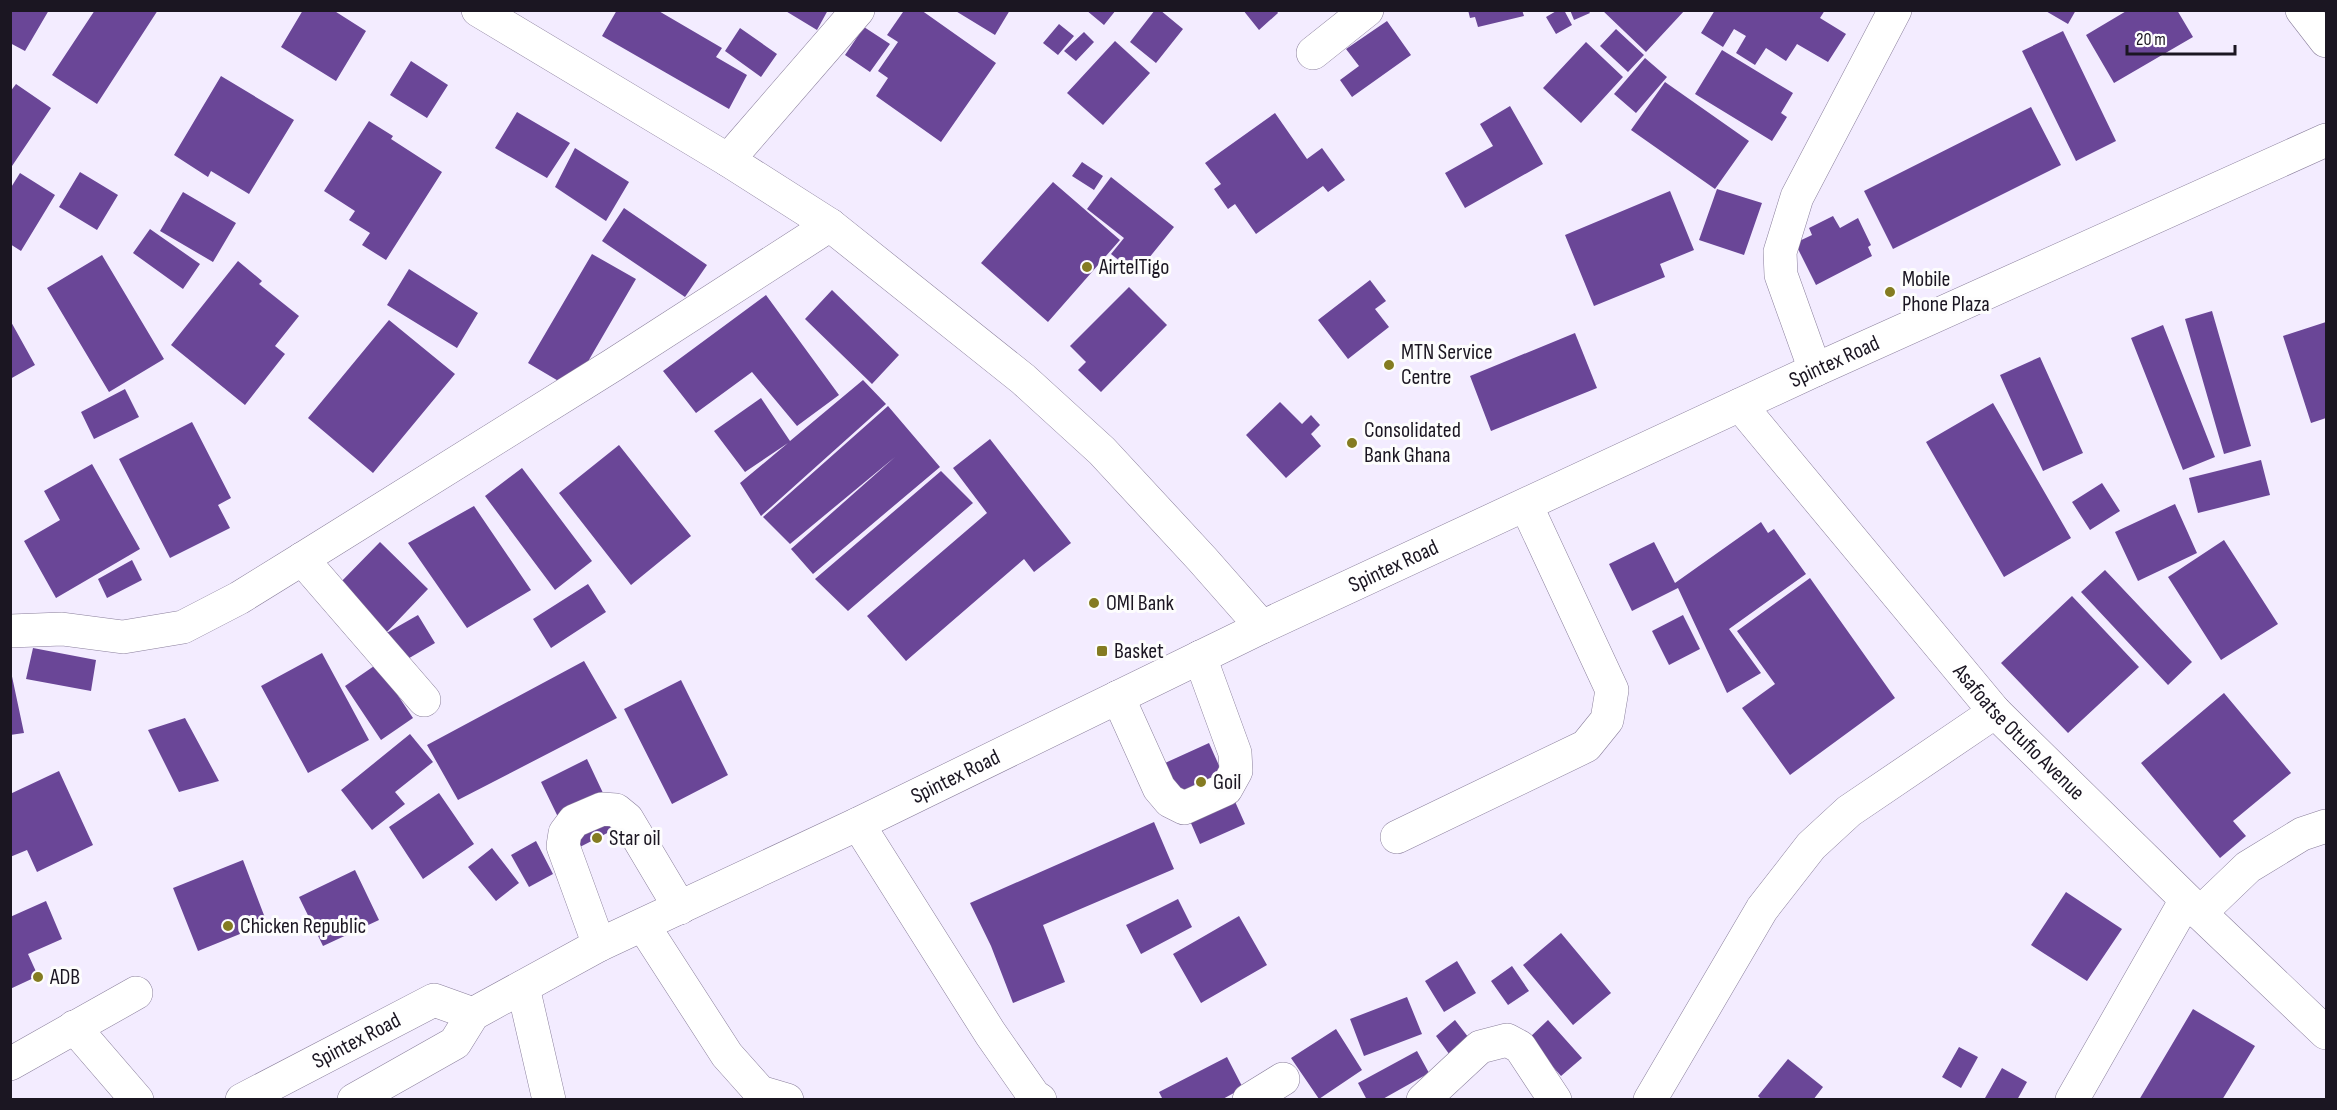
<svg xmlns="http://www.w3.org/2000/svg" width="2337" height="1110" font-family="'Sofia Sans Condensed',sans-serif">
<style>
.building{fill:#6a4697}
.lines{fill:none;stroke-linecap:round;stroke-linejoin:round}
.minor-casing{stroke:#8a7f9c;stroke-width:34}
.major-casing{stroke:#8a7f9c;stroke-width:34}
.minor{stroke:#fff;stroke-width:33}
.major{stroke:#fff;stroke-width:33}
.poi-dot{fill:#847b21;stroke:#fdfdfd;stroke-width:2}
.labels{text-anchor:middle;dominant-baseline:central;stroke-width:6;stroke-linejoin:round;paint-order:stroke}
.poi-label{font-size:22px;fill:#1b1622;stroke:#fdfdfd;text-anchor:start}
.street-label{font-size:22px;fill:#1b1622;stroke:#fdfdfd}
</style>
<rect width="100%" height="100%" fill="#f3ecff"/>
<!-- building -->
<path class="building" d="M10 10H49L25 51 10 43Z
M95 10H158L97 104 52 75Z
M303 10H333L366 31 336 81 281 47Z
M617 10H657L722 48 716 57 747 75 729 109 602 36Z
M784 10H828L817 30Z
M921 10 996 63 941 142 876 96 888 78 878 71 898 42 887 35 903 12Z
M954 10H1010L995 35Z
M1086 10H1116L1104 25Z
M1155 10H1160L1183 29 1156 63 1130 42Z
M1243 10H1276L1278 13 1259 30Z
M1468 10H1522L1524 16 1478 27 1475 17 1470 18Z
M1558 10H1564L1572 25 1556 34 1546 17Z
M1570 10H1588L1590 13 1574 20Z
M1602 10H1685L1646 52Z
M1715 10H1825L1820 18 1846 34 1828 62 1797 44 1786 61 1766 48 1755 65 1736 53 1746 36 1734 29 1723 47 1701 33Z
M2044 10H2076L2068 24Z
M2128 10H2177L2193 37 2114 83 2086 35Z
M1387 21 1411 55 1352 97 1340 80 1359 66 1346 49Z
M1059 24 1074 36 1058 55 1043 43Z
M864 27 890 44 870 72 845 55Z
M740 28 777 54 761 77 725 51Z
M1616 29 1644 55 1628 72 1600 46Z
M2063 31 2116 141 2076 161 2022 51Z
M1084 32 1094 42 1076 61 1064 51Z
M1115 41 1150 73 1103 125 1067 93Z
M1586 42 1623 77 1581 123 1543 88Z
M1722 50 1793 93 1781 113 1787 117 1772 141 1695 94Z
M1645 58 1667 77 1636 113 1614 94Z
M411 61 448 85 427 118 390 95Z
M221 76 294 120 249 194 211 171 208 177 174 155Z
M1665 82 1749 141 1715 189 1631 130Z
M16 84 51 108 10 169V92Z
M1510 106 1543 164 1465 208 1445 173 1493 146 1480 124Z
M2031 107 2061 165 1893 249 1864 191Z
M517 112 570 143 547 178 495 148Z
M1275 113 1307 159 1322 148 1345 180 1328 192 1323 186 1256 234 1235 204 1228 209 1214 189 1221 184 1205 163Z
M369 121 393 136 391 139 442 172 386 260 362 245 370 233 349 220 355 211 324 191Z
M575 148 629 182 606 221 555 187Z
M1082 162 1103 176 1094 190 1072 176Z
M80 172 118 195 97 230 59 207Z
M20 173 55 195 21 251 10 244V189Z
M1111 177 1174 227 1136 274 1111 254 1124 238 1087 209Z
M1053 182 1120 240 1048 322 981 263Z
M1717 189 1762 203 1744 255 1699 240Z
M1670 191 1694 250 1660 264 1665 277 1594 306 1565 235Z
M183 192 236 223 213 262 160 231Z
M624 208 707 265 685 297 602 241Z
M1833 216 1840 228 1858 218 1871 245 1868 247 1872 256 1816 285 1795 243 1812 235 1809 228Z
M150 229 200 264 183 289 133 253Z
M592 254 636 279 572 389 528 363Z
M102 255 164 359 109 392 47 288Z
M238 261 262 281 259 284 299 316 275 346 285 354 245 405 171 345Z
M409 269 478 313 457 348 387 305Z
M1370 280 1386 301 1375 309 1389 327 1348 359 1318 320Z
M1129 287 1167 325 1101 392 1078 370 1086 362 1070 346Z
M832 290 899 355 872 384 805 319Z
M766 295 839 395 797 426 752 372 696 413 663 371Z
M2212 311 2251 446 2224 454 2185 319Z
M10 320 35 365 10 379Z
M389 320 455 374 373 473 308 418Z
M2326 322V418L2311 423 2283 336Z
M2163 325 2215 457 2183 470 2131 338Z
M1575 333 1597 388 1491 431 1470 376Z
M2040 357 2083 453 2043 471 2000 375Z
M863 380 886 404 761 516 740 483 788 443 745 472 714 431 761 398 790 441Z
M125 389 139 417 94 439 81 412Z
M1280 402 1302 424 1311 415 1320 425 1311 434 1321 446 1286 478 1246 435Z
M1993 403 2071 538 2004 577 1926 442Z
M888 406 940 467 813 574 791 549 895 457 790 544 763 517Z
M192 422 231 498 218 505 230 528 170 558 119 459Z
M990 439 1071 543 1034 572 1024 559 906 661 867 616 987 513 953 468Z
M619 445 691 536 631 585 559 493Z
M2261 460 2270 495 2198 513 2189 478Z
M92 464 140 549 56 598 24 541 60 520 44 491Z
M522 468 592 561 555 590 485 496Z
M941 471 973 503 848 611 815 579Z
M2102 483 2120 511 2090 530 2072 502Z
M2175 504 2197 553 2138 581 2115 532Z
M474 506 531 590 467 628 408 543Z
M1761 522 1768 533 1774 529 1806 574 1729 629 1761 673 1727 693 1678 588 1632 611 1609 564 1654 542 1675 583Z
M2224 540 2278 624 2221 660 2168 577Z
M380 542 428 589 385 634 337 586Z
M132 560 142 580 107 598 98 579Z
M2105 570 2192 662 2168 685 2081 592Z
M1810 578 1895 698 1790 775 1742 708 1775 684 1737 631Z
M588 584 606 612 551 648 533 619Z
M2072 596 2139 667 2068 733 2001 663Z
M418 615 435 643 399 664 383 635Z
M1683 615 1700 649 1669 665 1652 631Z
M33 648 96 660 91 691 26 679Z
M322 653 369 740 308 773 261 686Z
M584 661 617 718 458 800 427 745Z
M377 664 413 718 381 740 345 686Z
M10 667 24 733 10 735Z
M681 680 728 775 672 804 624 709Z
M2224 693 2291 773 2233 821 2246 836 2220 858 2141 763Z
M185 718 219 781 179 792 148 730Z
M410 734 433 762 395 792 405 804 372 830 341 790Z
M1209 743 1245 824 1200 844 1165 763Z
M587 759 619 827 574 850 541 782Z
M59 771 93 845 37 872 27 850 10 857V794Z
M439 793 474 844 423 879 389 827Z
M1154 822 1174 869 1043 925 1065 982 1013 1003 991 946 970 903Z
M536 841 553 874 529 887 511 855Z
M492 848 519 883 496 901 468 867Z
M243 860 267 923 198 951 173 888Z
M355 870 379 920 323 946 299 897Z
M2066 892 2122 929 2087 981 2031 945Z
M1178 899 1192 927 1141 954 1126 925Z
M46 901 62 939 28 954 38 976 10 989V917Z
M1239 916 1267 965 1201 1003 1173 954Z
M1561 933 1611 993 1573 1025 1523 965Z
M1457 961 1476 993 1444 1012 1425 981Z
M1512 966 1529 991 1508 1005 1491 981Z
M1407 997 1422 1034 1364 1056 1350 1019Z
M2193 1009 2255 1046 2222 1100H2139Z
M1455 1020 1472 1042 1452 1058 1436 1036Z
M1548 1020 1582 1058 1561 1076 1528 1039Z
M1336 1029 1362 1070 1319 1099 1291 1058Z
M1959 1047 1978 1057 1961 1088 1942 1077Z
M1417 1051 1429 1073 1381 1100H1367L1358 1083Z
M1227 1057 1243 1088 1221 1100H1163L1159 1092Z
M1788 1059 1823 1087 1813 1100H1762L1758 1096Z
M2002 1068 2027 1082 2017 1100 1985 1098Z"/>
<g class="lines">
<defs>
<g id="minor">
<path d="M478 10 728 160 830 225 1023 379 1102 451 1202 559 1262 627"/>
<path d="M2302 10 2326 41"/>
<path d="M1313 53 1367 10"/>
<path d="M728 160 858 10"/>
<path d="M1815 370 1781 275 1780 252 1797 197 1895 10"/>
<path id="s1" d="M1740 405 1995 712 2200 913 2326 1033"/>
<path d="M302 559 424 700"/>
<path d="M10 631 62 629 123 637 183 627 239 598 302 559 613 365 830 225"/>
<path d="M1118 697 1159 788 1170 801 1184 808 1226 789 1236 771 1235 753 1200 657"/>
<path d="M858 824 990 1033 1034 1096 1040 1100"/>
<path d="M1397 837 1586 746 1607 720 1612 690 1526 505"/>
<path d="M2200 913 2248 867 2302 834 2326 826"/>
<path d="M643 925 727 1055 760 1092 787 1100"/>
<path d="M599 945 563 846 565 833 574 821 602 809 616 810 627 819 680 908"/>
<path d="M523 987 549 1100"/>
<path d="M74 1027 137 1100"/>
<path d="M10 1064 136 993"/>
<path d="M1249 1100 1283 1079"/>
<path d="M1423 1100 1480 1047 1507 1040 1520 1047 1555 1100"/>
<path d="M1650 1100 1762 909 1811 846 1849 811 1995 712"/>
<path d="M2072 1100 2186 900"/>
</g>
<g id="major">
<path id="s2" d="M242 1100 434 1000 473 1014"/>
<path id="s3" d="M354 1100 455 1043 473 1014 599 945 858 824 1262 627 1815 370 2326 140"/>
</g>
</defs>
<!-- minor casing -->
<use href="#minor" class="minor-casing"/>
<!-- major casing -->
<use href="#major" class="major-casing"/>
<!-- minor -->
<use href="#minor" class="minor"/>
<!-- major -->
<use href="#major" class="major"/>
</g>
<!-- markers -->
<g class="poi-dot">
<circle cx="1087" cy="267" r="6"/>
<circle cx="1890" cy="292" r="6"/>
<circle cx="1389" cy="365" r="6"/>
<circle cx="1352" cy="443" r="6"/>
<circle cx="1094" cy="603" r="6"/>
<rect x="1096" y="645" width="12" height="12" rx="3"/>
<circle cx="1201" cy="782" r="6"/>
<circle cx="597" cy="838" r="6"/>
<circle cx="228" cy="926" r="6"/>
<circle cx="38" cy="977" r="6"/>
</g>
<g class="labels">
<!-- poi labels -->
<g class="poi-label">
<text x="1099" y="267">AirtelTigo</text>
<text x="1902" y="279">Mobile<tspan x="1902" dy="25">Phone Plaza</tspan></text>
<text x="1401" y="352">MTN Service<tspan x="1401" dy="25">Centre</tspan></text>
<text x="1364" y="430">Consolidated<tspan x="1364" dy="25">Bank Ghana</tspan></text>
<text x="1106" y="603">OMI Bank</text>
<text x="1114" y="651">Basket</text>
<text x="1213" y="782">Goil</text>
<text x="609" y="838">Star oil</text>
<text x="240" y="926">Chicken Republic</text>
<text x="50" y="977">ADB</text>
</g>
<!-- street labels -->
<g class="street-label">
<text stroke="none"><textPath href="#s3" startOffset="1660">Spintex Road</textPath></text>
<text stroke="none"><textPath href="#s3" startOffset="1174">Spintex Road</textPath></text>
<text stroke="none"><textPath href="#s1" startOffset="430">Asafoatse Otufio Avenue</textPath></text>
<text stroke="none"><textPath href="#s3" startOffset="688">Spintex Road</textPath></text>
<text stroke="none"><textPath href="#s2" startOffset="129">Spintex Road</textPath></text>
</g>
</g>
<!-- border -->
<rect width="2337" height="1110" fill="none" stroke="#1b1622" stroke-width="24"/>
<!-- scale -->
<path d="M2127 45v9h108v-9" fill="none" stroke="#1b1622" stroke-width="3"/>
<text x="2136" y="45" font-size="18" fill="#1b1622" stroke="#fdfdfd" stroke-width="4.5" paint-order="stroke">20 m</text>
</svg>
